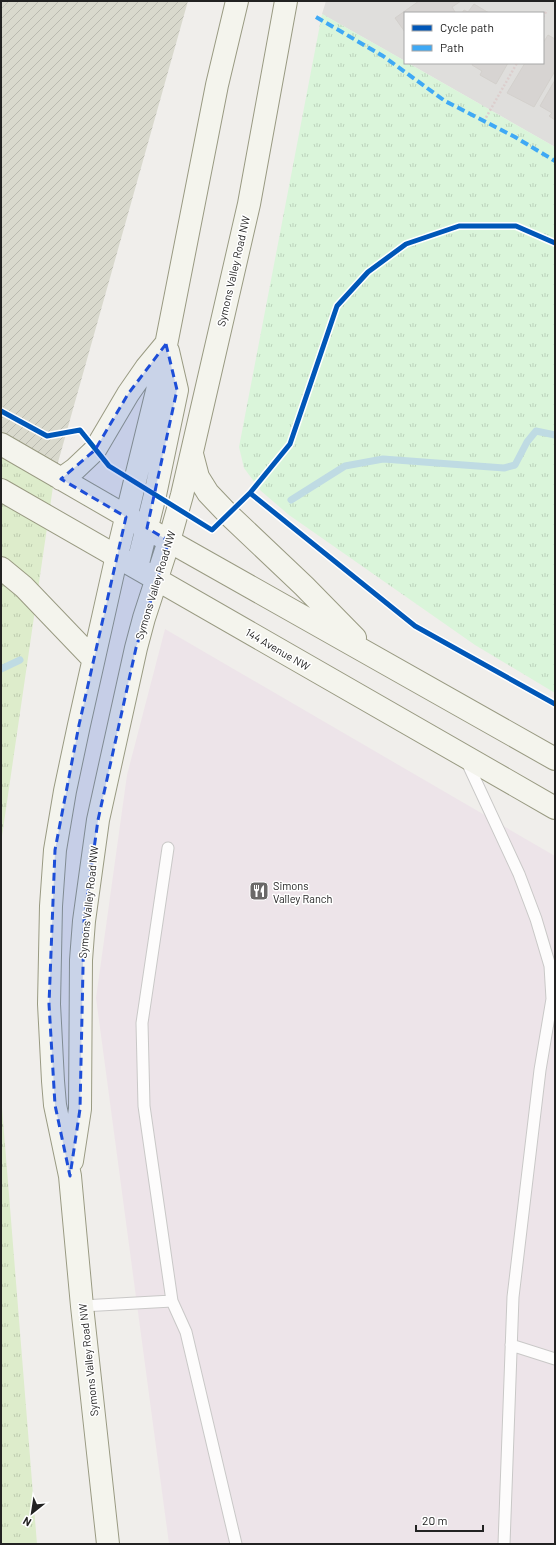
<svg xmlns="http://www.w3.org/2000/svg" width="556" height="1545" font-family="Barlow,sans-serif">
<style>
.residential{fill:#dfdedc}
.industrial{fill:#ede4e9}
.construction{fill:url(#construction-furrows)}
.grass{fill:url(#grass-tufts)}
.park{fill:url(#park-tufts)}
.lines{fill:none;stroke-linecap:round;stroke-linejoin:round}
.stream{stroke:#bfdbe3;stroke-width:7}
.building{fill:#d7d4d2;stroke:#d3d0cc}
.lane-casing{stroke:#c9c8c7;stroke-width:13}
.secondary-casing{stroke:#999a82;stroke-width:24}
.path{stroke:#dccecd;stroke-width:2.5;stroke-dasharray:2 2;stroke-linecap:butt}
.lane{stroke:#fdfcfc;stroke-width:11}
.secondary{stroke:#f4f4ed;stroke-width:22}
.quiet{stroke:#3fa9f5;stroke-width:4;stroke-dasharray:8 4;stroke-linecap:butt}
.cycleway-casing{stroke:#fff;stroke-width:8}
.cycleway{stroke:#0057b8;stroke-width:5}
.marked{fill:#1d4ed8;fill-opacity:0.2;stroke:#1d4ed8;stroke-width:3;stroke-dasharray:8 5;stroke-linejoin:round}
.labels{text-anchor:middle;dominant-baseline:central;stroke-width:3;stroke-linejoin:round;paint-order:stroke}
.street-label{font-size:11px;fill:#222;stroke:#fff}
.poi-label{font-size:11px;fill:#222;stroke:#fff;text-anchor:start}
</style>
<defs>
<pattern id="construction-furrows" width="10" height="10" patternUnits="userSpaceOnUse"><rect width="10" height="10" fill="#d9d9cd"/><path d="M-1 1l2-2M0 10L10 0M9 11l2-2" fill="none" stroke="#babab0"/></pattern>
<pattern id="grass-tufts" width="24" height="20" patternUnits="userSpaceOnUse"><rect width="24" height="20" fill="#ddeccb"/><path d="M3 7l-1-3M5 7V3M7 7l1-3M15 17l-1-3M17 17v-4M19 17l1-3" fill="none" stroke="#bdcaae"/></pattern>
<pattern id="park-tufts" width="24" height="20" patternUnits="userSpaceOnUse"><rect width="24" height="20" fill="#daf5da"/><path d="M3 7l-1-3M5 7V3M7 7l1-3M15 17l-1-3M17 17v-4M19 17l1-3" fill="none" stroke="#bbd2bb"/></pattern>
</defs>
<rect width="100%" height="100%" fill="#f0eeeb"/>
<!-- residential -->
<path class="residential" d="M326 1H555V147L408 63H543V13H405V61L322 14Z"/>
<!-- industrial -->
<path class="industrial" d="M165 629 555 856V1544H169L96 998 127 775Z"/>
<!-- construction -->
<path class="construction" d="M1 1H188L55 473 1 444Z"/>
<!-- grass -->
<path class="grass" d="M1 444 55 473 1 843Z
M1 1095 37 1544H1Z"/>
<!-- park -->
<path class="park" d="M322 14 405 61V63H408L555 147V693L475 645 289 515 261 491 244 468 239 447Z"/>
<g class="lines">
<!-- stream -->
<path class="stream" d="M291 500 345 466 383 459 504 468 515 465 527 442 536 431 555 435
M1 669 20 660"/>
</g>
<!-- building -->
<path class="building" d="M419 1H461L452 7 455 12 454 13H405V32L395 18Z
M474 4 489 13H462L464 10 468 12Z
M548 35 555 39V71L534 107 507 93 525 63H543V43Z
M473 63H508L496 84 480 75 482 71 472 65Z
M555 80V120L549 116 552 113 540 106Z"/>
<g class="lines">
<defs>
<path id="lane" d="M466 760 519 874 536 919 550 966 552 999 540 1070 513 1297 504 1544
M172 1301 186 1332 236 1544
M82 1306 172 1301 144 1106 142 1023 168 848
M511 1345 555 1359"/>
<path id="secondary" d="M1 444 169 541 555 759
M192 454 198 477 208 493 228 514 304 586 355 638
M61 479 75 469 95 450 128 394 146 368 165 345
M1 490 555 808
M137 567 155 495 177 390 168 351
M1 568 24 587 93 659
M72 1161 80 1109 81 960 84 921 98 820 136 648 144 618 169 541 182 495 249 204 286 1
M108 1544 82 1306 70 1176 55 1105 53 1081 49 1004 51 906 55 850 65 791 79 725 117 555 157 391 217 85 237 1"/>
</defs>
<!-- lane casing -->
<use href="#lane" class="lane-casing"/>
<!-- secondary casing -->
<use href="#secondary" class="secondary-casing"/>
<!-- path -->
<path class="path" d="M543 17 547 10
M484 121 517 63"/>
<!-- lane -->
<use href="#lane" class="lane"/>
<!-- secondary -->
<use href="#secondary" class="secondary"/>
<!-- quiet -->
<path class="quiet" d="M316 17 383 56 445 101 515 137 555 161"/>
<defs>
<path id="cycleway" d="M1 411 47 436 80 430 109 466 212 530 250 493 415 626 555 704
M250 493 290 444 337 306 368 272 406 244 459 226H516L555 243"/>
</defs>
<!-- cycleway casing -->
<use href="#cycleway" class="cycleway-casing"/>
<!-- cycleway -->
<use href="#cycleway" class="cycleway"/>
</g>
<!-- marked area -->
<path class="marked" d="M166 344 177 390 147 528 169 541 136 648 98 820 84 921 80 1109 70 1176 55 1105 49 1004 55 850 79 725 126 517 61 479 95 450 128 394Z"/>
<!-- icons -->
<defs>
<symbol id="restaurant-square" viewBox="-11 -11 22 22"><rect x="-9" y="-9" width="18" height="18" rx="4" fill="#6a6968" stroke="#fff"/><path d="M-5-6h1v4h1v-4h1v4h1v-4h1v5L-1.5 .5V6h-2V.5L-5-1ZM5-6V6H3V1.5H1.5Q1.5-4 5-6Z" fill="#fff"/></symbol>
</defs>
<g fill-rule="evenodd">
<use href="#restaurant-square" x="248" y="880" width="22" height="22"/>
</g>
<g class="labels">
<!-- street labels -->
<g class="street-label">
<text transform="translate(233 271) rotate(-77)">Symons Valley Road NW</text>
<text transform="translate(155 585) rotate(-73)">Symons Valley Road NW</text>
<text transform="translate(278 649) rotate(30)">144 Avenue NW</text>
<text transform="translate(88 902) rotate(-84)">Symons Valley Road NW</text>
<text transform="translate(88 1360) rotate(-96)">Symons Valley Road NW</text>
</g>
<!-- poi labels -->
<g class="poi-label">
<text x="273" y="885">Simons<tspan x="273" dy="13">Valley Ranch</tspan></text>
</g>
</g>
<!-- border -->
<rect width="556" height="1545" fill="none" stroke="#222222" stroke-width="4"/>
<!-- legend -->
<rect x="404" y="12" width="140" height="52" fill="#ffffff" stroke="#a7a7a7"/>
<rect x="412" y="25" width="20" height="6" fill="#0057b8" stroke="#a7a7a7"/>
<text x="440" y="32" font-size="12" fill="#222222">Cycle path</text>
<rect x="412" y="45" width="20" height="6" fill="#3fa9f5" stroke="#a7a7a7"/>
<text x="440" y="52" font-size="12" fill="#222222">Path</text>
<!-- north arrow -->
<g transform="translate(32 1513) rotate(210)" stroke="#ffffff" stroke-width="3" paint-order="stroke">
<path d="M0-3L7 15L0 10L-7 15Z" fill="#222222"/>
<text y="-6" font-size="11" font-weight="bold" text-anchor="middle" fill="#222222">N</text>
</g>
<!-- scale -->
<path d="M416 1525v6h67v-6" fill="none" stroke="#222222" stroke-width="2"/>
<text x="422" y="1525" font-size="12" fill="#222222" stroke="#ffffff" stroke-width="3" paint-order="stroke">20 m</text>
</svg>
